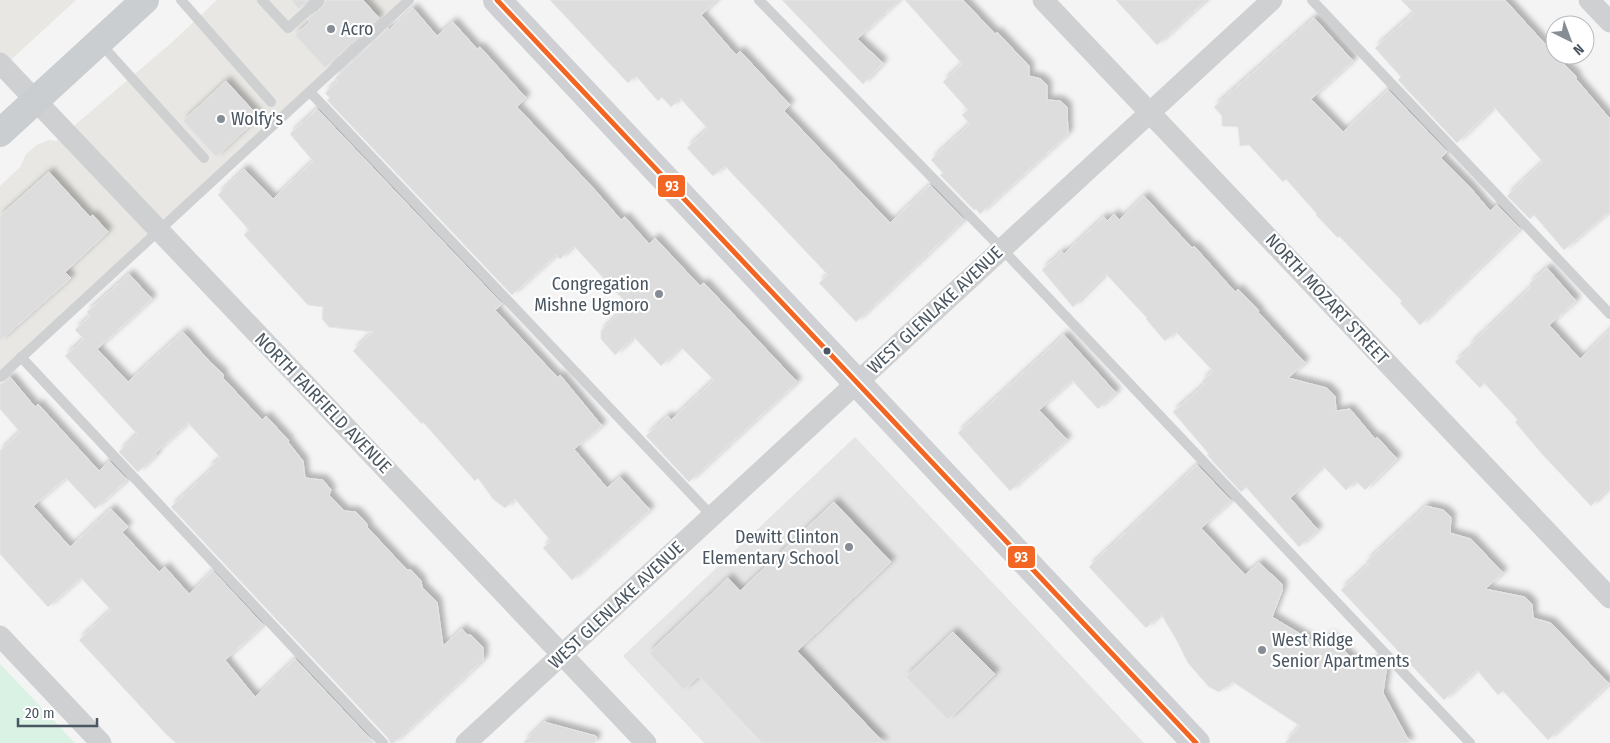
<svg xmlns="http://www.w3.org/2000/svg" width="1610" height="743" font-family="'Fira Sans Condensed',sans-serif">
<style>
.commercial{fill:#e8e7e3}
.education{fill:#e6e5e6}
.green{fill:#d9f2e3}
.building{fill:#ddddde;stroke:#e5e6e7;filter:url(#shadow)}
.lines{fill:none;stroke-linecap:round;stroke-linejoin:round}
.lane{stroke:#ced0d2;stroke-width:10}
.street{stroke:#ced0d2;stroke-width:21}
.secondary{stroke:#ced0d4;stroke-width:28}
.primary{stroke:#caced1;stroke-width:28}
.bus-1-casing{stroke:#fff;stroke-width:9}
.bus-1{stroke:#f26522;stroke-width:5}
.poi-dot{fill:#868d94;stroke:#fff;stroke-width:2}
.bus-dot{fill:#4a5661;stroke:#fff;stroke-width:2}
.labels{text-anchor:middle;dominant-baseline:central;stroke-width:4.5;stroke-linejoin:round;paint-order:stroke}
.poi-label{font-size:18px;fill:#4a5661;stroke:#fff;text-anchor:start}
.street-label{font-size:18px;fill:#4a5661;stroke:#fff}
.line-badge{stroke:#fff;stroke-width:2}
.badge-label{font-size:14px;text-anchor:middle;font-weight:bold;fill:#fff}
</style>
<defs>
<filter id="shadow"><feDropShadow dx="4.5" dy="-4.5" stdDeviation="2.5" flood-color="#0004"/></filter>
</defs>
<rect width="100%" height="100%" fill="#f4f4f4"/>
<!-- commercial -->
<path class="commercial" d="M0 0H76L0 70Z
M217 0H412L0 382V186L20 167 26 154 37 145 48 140 56 141 170 44Z"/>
<!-- education -->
<path class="education" d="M855 437 1144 743H704L623 656Z"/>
<!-- green -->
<path class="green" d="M0 664 75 743H0Z"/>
<!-- building -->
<path class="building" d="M291 0H309L299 9Z
M326 0H363L379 18 325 68 295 35 310 22 308 19 324 5Z
M550 0H717L701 15 736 55 740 51 790 105 784 111 890 223 930 185 964 220 856 322 819 283 828 275 725 166 713 176 687 148 708 129 680 98 671 107 662 97 658 101 636 76 628 83Z
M782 0H899L857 39 883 63 863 84Z
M905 0H963L995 34 997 32 1029 66V76L1041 79 1047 85V100L1060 101 1067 107 1068 134 980 214 976 209 974 210 940 175 943 173 931 160 970 124 962 115 968 110 943 82 962 64Z
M1116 0H1206L1157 45Z
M1401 0H1505L1555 55 1576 76V79L1610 119V211L1564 250 1534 215 1530 219 1507 196 1543 162 1494 107 1457 143 1398 80 1401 77 1375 48 1414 13Z
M413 8 437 36 453 22 477 49 480 47 526 98 517 107 595 190 621 220 625 217 649 244 655 238 700 286 704 283 797 382 689 482 646 436 668 416 671 420 714 380 681 347 661 366 634 337 615 355 601 339V331L628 305 574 246 560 259 556 255 512 295 327 100 330 98 325 93 338 81 335 78 388 28 389 30Z
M1314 18 1353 61 1311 99 1343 132 1388 90 1447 152 1441 158 1469 186 1490 211 1497 205 1520 229 1420 325 1400 303 1402 301 1339 236 1338 238 1316 215 1317 214 1286 179 1283 182 1249 145 1240 146 1238 127 1222 126V116L1214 107Z
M226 81 259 117 216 157 183 121Z
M317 109 502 304 495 310 558 378 560 375 602 426 574 449 607 488 620 477 650 510 572 580 543 548 551 541 515 499 505 508 493 499 478 478 475 481 423 422 422 424 353 351 373 332 329 327 322 319 323 307 308 305 284 279 244 235 249 230 218 195 244 169 273 199 313 161 290 134Z
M49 172 90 217 93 215 108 232 65 272 71 278 0 341V216Z
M1144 196 1192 248 1194 246 1235 292 1238 289 1259 311 1258 312 1305 363 1288 378 1327 388 1335 396 1336 411 1350 409 1375 439 1377 437 1397 459 1365 490 1356 481 1346 490 1323 466 1290 498 1318 530 1299 547 1246 487 1241 492 1207 455 1209 454 1173 412 1205 384 1202 381 1213 371 1176 332 1165 341 1146 319 1147 318 1106 274 1073 307 1042 270 1062 252 1064 254 1104 217 1107 221 1114 214 1119 220Z
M1547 268 1576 301 1549 325 1580 359 1610 330V487L1591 506 1542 454 1515 422 1518 420 1484 383 1480 388 1455 362 1471 348 1469 346 1531 287 1529 284Z
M129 274 152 299 97 349 128 382 183 332 210 362 223 374V378L262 420 266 416 289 441 288 442 303 461 305 478 323 480 331 490 329 495 344 511 356 512 367 524V527L407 570H411L421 581 422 587 437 602 443 646 462 629 467 635H471L483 647V660L394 743H390L388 738 171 507 210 471 208 469 221 458 188 423 155 453 156 455 138 472 119 452 137 434 65 356 84 339 75 330 90 316 87 312Z
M1064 335 1116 393 1098 409 1072 380 1039 410 1067 440 1010 491 958 433Z
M10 377 35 407 38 404 99 471 109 461 127 480 95 509 66 478 33 506 70 547 111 509 128 527 122 532 159 572 165 567 189 594 213 571 263 625 225 660 255 697 295 659 374 743H176L166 734 79 640 111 610 81 578 48 607 0 554V451L20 432 0 409V384L4 382Z
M1197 465 1231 501 1201 528 1245 575 1259 563 1282 584V591L1272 617 1317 644 1330 636 1362 669 1379 656 1387 665 1383 693 1410 743H1285L1300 726 1233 682 1219 692 1209 687 1188 663 1176 639 1161 614 1146 628 1089 567Z
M834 502 891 562 797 651 884 743H762L699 676 684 690 649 653 728 578 740 591Z
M1426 506 1443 510 1451 517 1450 533 1471 539 1503 573 1485 589 1525 597 1532 604 1533 618 1551 623 1609 684 1548 740 1503 691 1498 695 1477 670 1444 700 1341 590 1369 564 1366 562Z
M953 632 995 674 948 720 906 677Z
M544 722 596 736 595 743H523Z"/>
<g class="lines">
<!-- lane -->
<path class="lane" d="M181 0 271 102
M262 0 288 28 319 0
M759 0 1002 249 1470 743
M1312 0 1610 314
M100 43 204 158
M310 92 712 516
M21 357 383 743
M0 377 409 0"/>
<!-- street -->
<path class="street" d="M1043 0 1610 598
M1589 0 1610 22
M0 63 646 743
M0 636 101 743
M466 743 1272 0"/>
<!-- secondary -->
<path class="secondary" d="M497 0 1196 743"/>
<!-- primary -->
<path class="primary" d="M0 133 145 0"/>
<defs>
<path id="bus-1" d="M497 0 1196 743"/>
</defs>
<!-- bus-1 casing -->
<use href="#bus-1" class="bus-1-casing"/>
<!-- bus-1 -->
<use href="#bus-1" class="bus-1"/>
</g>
<!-- markers -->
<g class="poi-dot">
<circle cx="331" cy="29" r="5"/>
<circle cx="221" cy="119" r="5"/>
<circle cx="659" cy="294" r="5"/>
<circle cx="849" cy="547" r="5"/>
<circle cx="1262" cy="650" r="5"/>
</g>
<circle class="bus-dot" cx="827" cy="351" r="4.5"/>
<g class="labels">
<!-- poi labels -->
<g class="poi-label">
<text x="341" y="29">Acro</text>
<text x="231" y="119">Wolfy's</text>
<text x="649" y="284" text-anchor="end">Congregation<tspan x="649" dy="21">Mishne Ugmoro</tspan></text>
<text x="839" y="537" text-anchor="end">Dewitt Clinton<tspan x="839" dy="21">Elementary School</tspan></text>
<text x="1272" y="640">West Ridge<tspan x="1272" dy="21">Senior Apartments</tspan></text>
</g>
<!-- street labels -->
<g class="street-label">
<text transform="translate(1327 299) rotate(47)">NORTH MOZART STREET</text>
<text transform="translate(935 310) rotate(-43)">WEST GLENLAKE AVENUE</text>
<text transform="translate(323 403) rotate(46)">NORTH FAIRFIELD AVENUE</text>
<text transform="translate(616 605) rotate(-43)">WEST GLENLAKE AVENUE</text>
</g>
</g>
<g class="line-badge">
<rect x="657" y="174" width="29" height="24" rx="5" fill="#f26522"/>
<rect x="1007" y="545" width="29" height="24" rx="5" fill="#f26522"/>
</g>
<g class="badge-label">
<text x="672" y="191">93</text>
<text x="1021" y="562">93</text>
</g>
<!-- north arrow -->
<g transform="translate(1570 40) rotate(138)"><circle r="24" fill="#ffffff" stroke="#b7bbc0"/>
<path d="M0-4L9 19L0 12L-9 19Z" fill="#868d94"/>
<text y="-8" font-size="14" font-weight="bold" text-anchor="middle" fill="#4a5661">N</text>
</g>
<!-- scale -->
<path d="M18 718v8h79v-8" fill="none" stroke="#4a5661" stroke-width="2.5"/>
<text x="25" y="718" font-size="15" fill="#4a5661" stroke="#ffffff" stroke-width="4" paint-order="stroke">20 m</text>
</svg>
